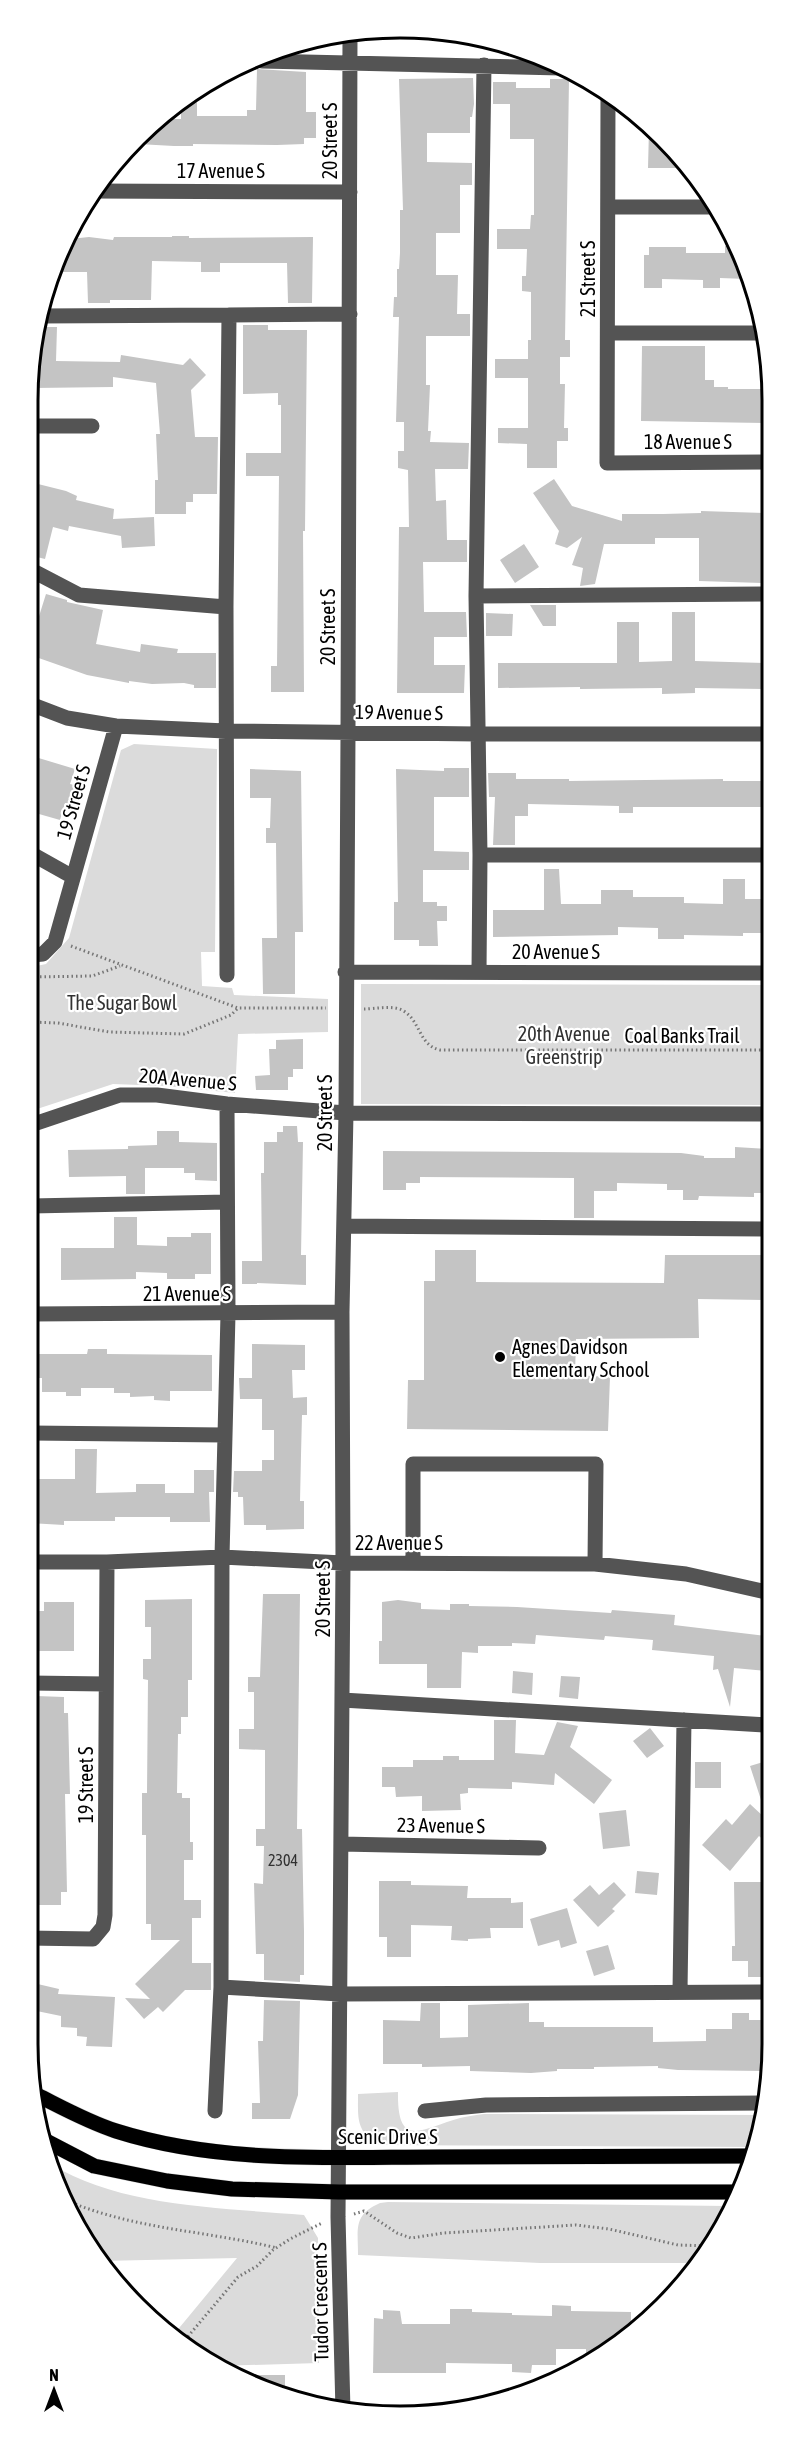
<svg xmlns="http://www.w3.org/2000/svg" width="799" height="2444" font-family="'Asap Condensed',sans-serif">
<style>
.green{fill:#dbdbdb}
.building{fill:#c4c4c4}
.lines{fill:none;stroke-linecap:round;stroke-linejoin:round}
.major-casing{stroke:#dbdbdb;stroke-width:16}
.path{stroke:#767676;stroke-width:3;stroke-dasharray:1.5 3;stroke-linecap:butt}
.minor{stroke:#545454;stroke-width:15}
.major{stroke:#000;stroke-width:15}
.poi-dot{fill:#000;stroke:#fff;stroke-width:2}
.labels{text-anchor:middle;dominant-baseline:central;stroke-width:4.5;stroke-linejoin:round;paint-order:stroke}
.number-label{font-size:16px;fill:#313131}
.street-label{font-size:20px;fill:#000;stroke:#fff}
.park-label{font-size:20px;fill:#323232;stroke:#fff}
.poi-label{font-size:20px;fill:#000;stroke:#fff;text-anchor:start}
.rim{fill:none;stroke:#000;stroke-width:3}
</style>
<rect width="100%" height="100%" fill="#fff"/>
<!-- green -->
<path class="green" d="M134 744 217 749 215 952H201L202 986 232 988 234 995 328 999V1032L238 1034 235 1093 166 1086 113 1084 31 1111 32 967 46 964 69 938 121 750Z
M361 984 767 985V1105L361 1104Z
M398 2092C397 2151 423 2128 460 2118 468 2116 476 2115 484 2114L765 2115V2118L753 2147 376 2145C356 2129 358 2118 358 2094Z
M51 2164C119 2207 224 2208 304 2215L318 2238 319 2363 218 2366 175 2333 237 2258 101 2261 55 2187Z
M380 2203 388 2202 728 2206 709 2251 699 2263H540L358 2255C358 2228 353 2215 380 2203Z"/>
<!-- building -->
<path class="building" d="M257 69 306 72V112H316V138H304V144L277 145 193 144V146H174L138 144 163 119H181V102L197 88V116H247V110H256Z
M473 78 474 104 472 117H470V133H427V162L472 163V185H460V233H436V275H458L457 314H470V336H426V385H430L428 431H431L430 442 469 443 468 469H435L436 501 446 500 447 540H467V562H423L424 612H466L467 637H434V665H465L464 693H397L399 527H409L408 470 398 468V451H404V422H396L399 317H393L394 297H397V269H399L400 253V210H403L399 79Z
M550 79H569L565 340H570V357H560V384H565L564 428H568V441H557V468H527V444L498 443V428H528V378H495V359H528V340H531V292L522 291V276H526L527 249H497V229H530L531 215H534V139H510V104H493V82H516V88H550Z
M649 129 679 154 689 168H648Z
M172 236H189V238L313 237 312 303H288L287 263H220V272H201V262L152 261 151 300H110V303H88L87 272H57L70 239 89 237 113 240 114 237H172Z
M725 246H737L747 279 720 278V288H703V280L662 279V288H644V255H649V247H686V253H725Z
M243 325H268V330H307L305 531H303L304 692H271V666H277L279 476H246V453H281V405H278V393L243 394Z
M34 327H57L56 361 120 362 121 355 183 365 190 358 206 375 191 390 195 437H218L217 494H193V502H186V514H155V480H158L156 434H160L156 383 113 377V387L34 388Z
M642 346H705V380H714V387H728V389H769V423L641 421Z
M554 479 572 506 622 521V514H663L701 513V511L768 513V538H762V583L699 581V538H655V544H604L595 584 580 586 583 568 572 565 582 537 567 548 555 544 559 531 533 493Z
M34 483 66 491 77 496 76 500 114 509 113 519 154 517 155 546 122 548 121 536 69 526 68 531 53 527 45 559 33 556Z
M524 544 539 567 515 583 500 560Z
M46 594 67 600V602L103 610 96 644 140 652 141 644 178 649 177 653H216V688H194V685L184 683 152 684 129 681V683L87 675 33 656V628L35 629Z
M530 605H556V626H543Z
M672 612H695V661L768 663V689L695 688V693L662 694V688L580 689V687L498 688V663H617V622H639V662L672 661Z
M486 613 513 614 512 636H486Z
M32 756 75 769 70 784 79 786 73 805 65 803 60 820 32 812Z
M444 768H469V797H434V851L469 852V870H423V902H437V906H447V921H437L438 946H419V940H394V902H398L396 769 444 771Z
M250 769 301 771 303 932H295V994H263L262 938H277L276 843H266V828H270L271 798H250Z
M488 773H516V779H569V781L723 779V781H768V807H633V813H619V806L528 804V816H515V845H493L495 797H489Z
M544 869H559L561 904H601V890H633V897H684V903L723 904V879H745V899H768L767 933H743V936L684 935V939H658V928L618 927V935L493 937V910H544Z
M303 1039V1069H293V1077H288V1090H256L255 1076 270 1075 269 1049H276V1040Z
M283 1126H297L298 1142H303L301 1255H306V1285L257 1283V1284H242V1261H262L261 1173H264V1142H277V1132H283Z
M157 1131H179V1142L217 1143V1181L195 1180V1173H184V1168H145V1194H126V1176L69 1177 68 1150 128 1149V1146L157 1145Z
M735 1147 767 1149V1193H754V1197L699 1196 698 1200H683V1190H667V1184L617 1183V1191H594V1218H574V1178L420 1177V1183H406V1190H383V1151L681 1153 704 1156V1158H735Z
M114 1217H137V1245L167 1246V1237H191V1233H211V1274H195V1279H167V1273L136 1272V1279L61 1280V1248H114Z
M435 1250H476V1282L664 1283 665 1255H764L767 1262V1300L698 1299 699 1338 576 1339 575 1375 610 1377 608 1431 407 1429 408 1380H424V1281H435Z
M252 1344 305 1345V1370H292L293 1398 307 1397V1415H302L301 1455 300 1501H304V1529L266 1530V1525H244L243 1497H238V1492H233L234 1471H262V1460H274V1430H262V1399H240L239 1378H252Z
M88 1349H107V1354L212 1355V1391H170V1401L154 1400V1396L130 1397V1393H114V1388H81V1396H66V1392H42V1378H30V1354H87Z
M75 1449H97L96 1493 136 1492V1484H165V1493H194V1470H214V1492H209L210 1522H170V1517H115V1521H64V1525L29 1523V1479H75Z
M263 1594H300L297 1829H302L304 1932V1975H300V1982L264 1980V1954H256L254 1883 263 1884 264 1846H256V1829H265V1750L239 1749V1729H254V1692H248V1677H260Z
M192 1599V1680H188V1717H181V1734H178L177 1793H182V1798H190V1842H193V1860H184V1900H201V1918H192V1963H211V1990H185L163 2012 158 2007 144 2019 125 1998 150 1999 135 1984 180 1940H151V1924H146V1835H142V1793H147L148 1680 143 1679V1659H151V1627H145V1600Z
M398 1600 421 1603V1609L450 1610V1604H469V1606L517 1607 611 1613 612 1610 675 1615 674 1625 766 1636V1671L734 1668 730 1707 718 1669 713 1670 714 1656 652 1650 653 1640 605 1636 604 1640 536 1635 535 1644 512 1643V1646H478V1653L462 1652 461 1688H427V1664H379V1641H382V1602Z
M44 1602H74V1651H29V1611H44Z
M513 1671 533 1673 532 1695 512 1693Z
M561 1676 580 1677 578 1699 559 1697Z
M36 1696 64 1697V1713H68L70 1794H65L67 1892H61V1905H28V1835H34L35 1803H28V1761H35Z
M494 1720H516L515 1753 544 1755 557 1722 578 1726 570 1747 612 1780 594 1804 555 1773 554 1785 512 1782V1789L468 1788V1793L460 1794 461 1810 422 1811V1796L396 1797 395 1787H382V1767H413V1760H443V1756H459V1760H494Z
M650 1728 664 1746 647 1758 633 1741Z
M766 1761 765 1805 763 1806 750 1766Z
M695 1762H721V1788H695Z
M750 1804 765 1818V1841L759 1836 730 1871 702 1845 726 1819 732 1825Z
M626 1810 630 1846 603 1849 599 1813Z
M637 1871 659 1873 657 1895 635 1893Z
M379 1881H411V1885L468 1886 467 1898H511V1903L523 1902V1928H490L491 1938 468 1939V1941L451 1940 452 1926 411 1925V1957H387V1937H379Z
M614 1882 626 1895 612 1909 615 1911 598 1927 573 1900 590 1885 599 1895Z
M734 1882H763L765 1977H748V1961H732V1946H735Z
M567 1908 577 1943 561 1948 559 1940 538 1946 530 1919Z
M608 1945 615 1969 594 1976 586 1951Z
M29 1982 59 1989 58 1994 115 1997 112 2047 86 2046 87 2037 77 2036V2028L61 2027V2016L27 2009V1983Z
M264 2000 300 2001 298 2095 290 2119H252V2103H260L258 2041H263Z
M421 2003H440V2038L468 2037V2005L529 2003V2022H544V2027H653V2042L706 2041V2029H732V2013H749V2020H765V2071L678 2070 658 2068V2066L594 2067V2069H557V2071L531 2073 470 2071V2066L422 2067V2064H383V2020L420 2021Z
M552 2305 571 2306V2311L631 2312V2335L626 2340 586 2360V2349H556V2365H532L531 2373 512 2372V2364L446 2363V2373H373L374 2318 383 2319V2310L400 2311 402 2324H450V2309H472V2312L512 2313V2315L552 2316Z
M235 2375H285V2394L235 2379Z"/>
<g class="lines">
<defs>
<path id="major" d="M37 2095C63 2108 88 2122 116 2131 220 2164 332 2157 440 2157 543 2157 646 2156 749 2156
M46 2141 94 2166 167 2181 232 2189 339 2192H734"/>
</defs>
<!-- major casing -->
<use href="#major" class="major-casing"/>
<!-- path -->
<path class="path" d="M71 946 238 1008H326
M31 977 92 976 120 966
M364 1009C375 1009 391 1005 402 1010 421 1020 418 1045 440 1050H767
M31 1022 58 1023 109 1032 184 1034 231 1015 238 1008
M63 2199C134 2230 204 2230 277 2248
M354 2214 364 2211 397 2233 411 2238 444 2233 576 2225 609 2229 678 2245 711 2246
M185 2340 238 2277 257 2266 273 2250 290 2239 322 2223"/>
<!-- minor -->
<path class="minor" d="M262 61 561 68
M608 96 607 463 769 462
M91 191 350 192
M609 207H715
M229 315 350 314
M38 316 229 315 226 607 227 975
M608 333H764
M34 426H92
M33 571 79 595 226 607
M476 596 768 594
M33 705 67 718 116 726 226 731 477 734H768
M32 854 73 877
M480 855H768
M32 955 43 954 55 942 116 726
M345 972 767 973
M479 972 480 855 476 596 484 65
M31 1125 120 1095H157L227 1104 346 1113 767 1114
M31 1131 32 1314 342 1312
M31 1206 227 1202
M344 1226 767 1229
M30 1433 224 1435
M29 1562H107L222 1557 343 1563 595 1564 686 1574 766 1592
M413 1563V1464H596L595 1564
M29 1683 106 1684
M342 1700 766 1725
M341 1844 539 1848
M27 1938 93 1939 103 1927 105 1915 107 1562
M221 1987 340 1994 765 1992
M680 1991 684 1720
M215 2111 221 1987 222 1557 228 1314 227 1104
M425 2111 486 2105 765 2103
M343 2411 338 2217 343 1563 342 1312 346 1113 348 732 350 34
M345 2412H377"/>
<!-- major -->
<use href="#major" class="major"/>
</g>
<!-- markers -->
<circle class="poi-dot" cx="500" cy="1357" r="6"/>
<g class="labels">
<!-- number labels -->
<g class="number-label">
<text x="283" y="1860">2304</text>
</g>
<!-- street labels -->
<g class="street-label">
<text transform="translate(329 141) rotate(-90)">20 Street S</text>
<text x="221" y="170">17 Avenue S</text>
<text transform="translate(587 279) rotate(-90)">21 Street S</text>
<text x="688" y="441">18 Avenue S</text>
<text transform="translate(327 627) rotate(-90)">20 Street S</text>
<text transform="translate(399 712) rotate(1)">19 Avenue S</text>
<text transform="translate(73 802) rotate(-74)">19 Street S</text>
<text x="556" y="951">20 Avenue S</text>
<text x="682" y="1035">Coal Banks Trail</text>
<text transform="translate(188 1079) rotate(5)">20A Avenue S</text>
<text transform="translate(324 1113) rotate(-90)">20 Street S</text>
<text x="187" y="1293">21 Avenue S</text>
<text x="399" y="1542">22 Avenue S</text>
<text transform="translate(322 1599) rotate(-90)">20 Street S</text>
<text transform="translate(85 1785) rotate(-90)">19 Street S</text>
<text transform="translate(441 1825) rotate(1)">23 Avenue S</text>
<text x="388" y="2136">Scenic Drive S</text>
<text transform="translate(320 2302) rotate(-91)">Tudor Crescent S</text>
</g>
<!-- park labels -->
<g class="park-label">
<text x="122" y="1002">The Sugar Bowl</text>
<text x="564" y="1033">20th Avenue<tspan x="564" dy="23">Greenstrip</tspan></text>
</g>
<!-- poi labels -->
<g class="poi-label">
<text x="512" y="1346">Agnes Davidson<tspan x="512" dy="23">Elementary School</tspan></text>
</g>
</g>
<!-- crop -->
<path d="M0 0H799V2444H0ZM400 38H400A362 362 0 0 1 762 400V2044A362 362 0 0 1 400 2406H400A362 362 0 0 1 38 2044V400A362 362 0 0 1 400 38Z" fill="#fff" fill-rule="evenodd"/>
<path class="rim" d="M400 38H400A362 362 0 0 1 762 400V2044A362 362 0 0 1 400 2406H400A362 362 0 0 1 38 2044V400A362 362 0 0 1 400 38Z"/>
<!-- north arrow -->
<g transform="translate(54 2390)" stroke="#ffffff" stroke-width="4.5" paint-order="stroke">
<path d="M0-4.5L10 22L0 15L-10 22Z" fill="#000000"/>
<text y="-9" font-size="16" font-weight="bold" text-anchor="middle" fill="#000000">N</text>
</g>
</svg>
